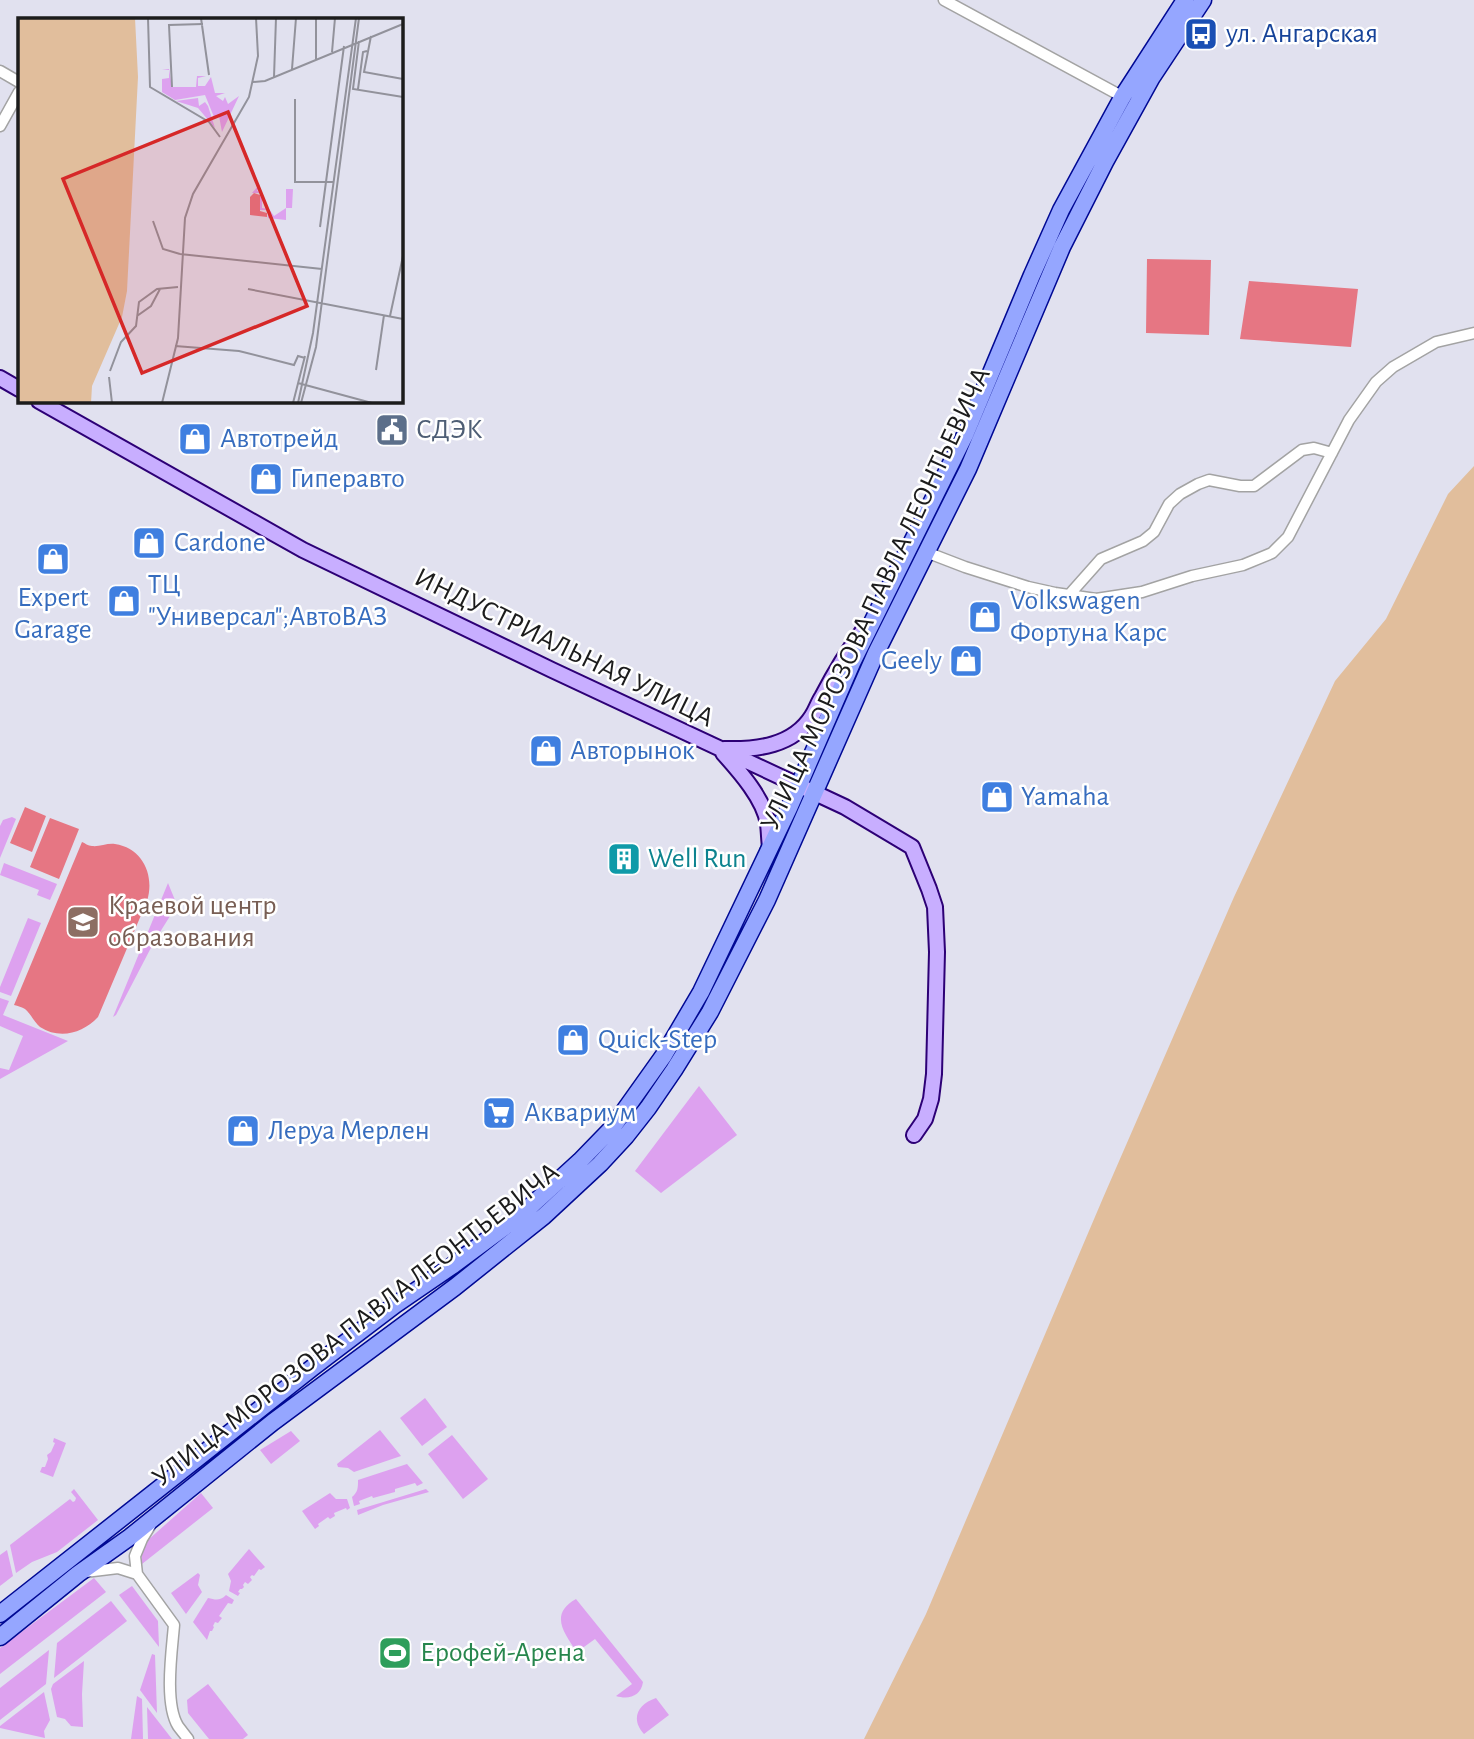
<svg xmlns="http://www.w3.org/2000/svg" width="1474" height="1739" font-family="'Alegreya Sans',sans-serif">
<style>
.grass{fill:#dda1ef}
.pitch{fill:#e67683}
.water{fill:#e1be9c}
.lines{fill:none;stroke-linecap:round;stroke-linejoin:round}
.street-casing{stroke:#a3a3a3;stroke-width:13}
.secondary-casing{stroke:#2d0076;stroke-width:18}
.primary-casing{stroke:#000994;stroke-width:19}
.street{stroke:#fff;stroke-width:10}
.secondary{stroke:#c8aeff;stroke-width:14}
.primary{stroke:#95a6ff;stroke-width:16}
.labels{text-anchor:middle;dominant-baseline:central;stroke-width:5;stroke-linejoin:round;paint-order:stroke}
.transit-label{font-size:28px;fill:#164399;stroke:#fff;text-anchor:start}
.service-label{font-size:28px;fill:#4e5e75;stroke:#fff;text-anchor:start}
.shop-label{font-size:28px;fill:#366cbe;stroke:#fff;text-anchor:start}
.street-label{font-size:28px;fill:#1c1c1c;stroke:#fff}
.culture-label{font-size:28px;fill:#0d838f;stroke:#fff;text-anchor:start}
.education-label{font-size:28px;fill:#785e54;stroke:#fff;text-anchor:start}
.leisure-label{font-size:28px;fill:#27864d;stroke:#fff;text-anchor:start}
.inset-road{fill:none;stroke:#92929b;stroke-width:2}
.view{fill:#d62828;fill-opacity:0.15;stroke:#d62828;stroke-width:3.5}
.inset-edge{fill:none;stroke:#1c1c1c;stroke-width:3.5}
</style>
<rect width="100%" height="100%" fill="#e1e1ef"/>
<!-- grass -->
<path class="grass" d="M12 817 16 819 0 858V826L3 820Z
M4 863 57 884 50 900 37 895 39 890 0 875Z
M168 883 177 905 155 940 116 1015 113 1017Z
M28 918 41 923 11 996 0 992V987Z
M0 998 9 1001 3 1015 68 1041 0 1079V1068L9 1070 23 1036 0 1026Z
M699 1086 737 1135 661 1193 635 1171Z
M425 1398 447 1427 422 1446 400 1418Z
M380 1430 401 1456 354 1472 348 1468 338 1467 337 1464Z
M291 1431 300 1441 271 1464 260 1450Z
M452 1435 488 1479 463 1499 428 1454Z
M54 1438 66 1443 53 1477 40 1472 42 1467H45L48 1459 47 1455 51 1452 55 1443 53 1442Z
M407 1464 423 1483 417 1486 415 1483 395 1489V1492L373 1498 372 1496 359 1501 360 1504 354 1506 352 1497C358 1492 358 1488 358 1480Z
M74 1489 98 1520 57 1552 32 1562 16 1573 10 1545 70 1499 73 1502 75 1501 76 1498 71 1492Z
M426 1489 429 1492 383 1505 358 1515 357 1510Z
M201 1493 213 1508 142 1564 141 1551 148 1540Z
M330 1493 336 1499H347L350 1508 347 1510 346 1508 334 1513 335 1516 330 1519 328 1517 318 1524 319 1526 315 1529 302 1511Z
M249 1549 265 1567 261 1570 259 1569 254 1576 252 1575 250 1577 252 1580 248 1584 245 1582 243 1585 244 1587 242 1589H240L238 1592 240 1593 238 1596 229 1591 231 1581 228 1574Z
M7 1550 13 1576 0 1586V1555Z
M198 1573 200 1575 198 1585 202 1592 186 1614 171 1593Z
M94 1578 106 1592 0 1674V1648Z
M132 1586 158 1621 159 1647 119 1595Z
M226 1595 234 1600 232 1604 228 1603 219 1616 222 1618 218 1623 215 1622 213 1626 214 1627 212 1631H210L207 1640 193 1622 208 1598C216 1600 220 1601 226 1595Z
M576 1599 643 1682C641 1696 629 1700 616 1696L632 1684 595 1639 577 1652C564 1633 549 1614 576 1599Z
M111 1601 127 1621 54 1678 57 1643Z
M49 1650 46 1684 0 1720V1688Z
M152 1654 155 1655 157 1713 140 1690Z
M84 1661 82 1694 83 1727 71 1726 65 1719 57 1717 51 1689 53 1684Z
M208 1684 248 1735 243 1739H209L188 1713 187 1700Z
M44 1692 50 1720 44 1731 45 1738 0 1728V1726Z
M137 1696 142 1699 143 1739H131Z
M656 1698 669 1715 644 1734C630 1719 638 1704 656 1698Z
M147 1707 172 1739H148Z"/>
<!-- pitch -->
<path class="pitch" d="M1147 259 1211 260 1209 335 1146 333Z
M1249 281 1358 289 1351 347 1240 339Z
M25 807 46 816 32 852 10 843Z
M50 818 79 829 59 879 30 867Z
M82 842C85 843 88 846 92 846 99 847 107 843 115 844 143 848 155 876 147 901L98 1017C83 1033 60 1040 40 1027 34 1022 31 1014 25 1009 22 1007 18 1006 14 1005Z"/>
<!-- water -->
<path class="water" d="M1474 466V1739H864L926 1614 1103 1198 1234 897 1335 681 1386 619 1448 494Z"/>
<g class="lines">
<defs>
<path id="street" d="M944 0 1125 98
M0 71 19 82
M0 126 19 92
M926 552 965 567 1028 587 1055 593 1096 599 1142 592 1192 576 1243 565 1272 553 1288 537 1349 420 1376 382 1393 367 1436 342 1474 333
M1069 595 1101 559 1143 541 1154 532 1169 504 1180 494 1198 484 1209 480 1240 486H1254L1302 450 1314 448 1332 453
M150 1526 142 1539 135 1556 137 1574 174 1625C172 1650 164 1703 178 1726 181 1730 185 1735 188 1739
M85 1572 118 1568 137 1574"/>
<path id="secondary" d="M0 378 19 389
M39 401 303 550 552 670 845 807 912 847 929 889 935 907 937 952 934 1074 931 1099 925 1119 914 1135
M724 749C757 750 793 746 812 716 816 710 818 703 822 697 834 674 847 652 862 632
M723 753C740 772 764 799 768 824 769 832 769 840 770 847L768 851"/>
<path id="primary" d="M0 1614 312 1368 395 1305 452 1266 522 1214 580 1161 612 1128 664 1055 701 992 789 808 852 663 965 435 1032 275 1061 210 1123 96 1185 0
M0 1637 78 1574 130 1537 273 1422 455 1287 544 1216 600 1164 626 1136 648 1108 674 1070 710 1012 767 900 876 653 968 469 1062 247 1105 162 1152 77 1203 0"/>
</defs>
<!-- street casing -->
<use href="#street" class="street-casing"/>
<!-- secondary casing -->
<use href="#secondary" class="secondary-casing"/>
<!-- primary casing -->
<use href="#primary" class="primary-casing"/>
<!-- street -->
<use href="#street" class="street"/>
<!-- secondary -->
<use href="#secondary" class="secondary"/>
<!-- primary -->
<use href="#primary" class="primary"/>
</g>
<!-- icons -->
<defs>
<symbol id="bus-square" viewBox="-11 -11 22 22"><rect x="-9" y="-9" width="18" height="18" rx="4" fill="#1a4fb4" stroke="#fff"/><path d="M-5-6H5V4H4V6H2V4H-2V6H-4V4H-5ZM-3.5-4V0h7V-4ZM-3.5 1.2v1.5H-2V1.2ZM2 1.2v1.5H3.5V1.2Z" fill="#fff"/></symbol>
<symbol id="civic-square" viewBox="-11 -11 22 22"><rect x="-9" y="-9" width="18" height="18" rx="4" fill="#5c6f8a" stroke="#fff"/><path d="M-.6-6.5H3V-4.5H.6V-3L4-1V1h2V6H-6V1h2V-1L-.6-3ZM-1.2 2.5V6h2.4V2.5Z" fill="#fff"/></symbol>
<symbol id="shop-square" viewBox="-11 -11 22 22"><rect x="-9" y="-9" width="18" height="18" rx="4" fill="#3f7fe0" stroke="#fff"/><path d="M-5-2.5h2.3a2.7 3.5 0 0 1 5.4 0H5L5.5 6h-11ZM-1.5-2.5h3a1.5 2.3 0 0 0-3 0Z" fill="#fff"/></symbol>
<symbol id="building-square" viewBox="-11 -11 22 22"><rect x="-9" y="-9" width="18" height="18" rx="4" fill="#0f9aa8" stroke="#fff"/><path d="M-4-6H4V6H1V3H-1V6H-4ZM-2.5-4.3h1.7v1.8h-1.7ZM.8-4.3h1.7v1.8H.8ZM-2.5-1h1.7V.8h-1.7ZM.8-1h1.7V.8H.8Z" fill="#fff"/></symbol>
<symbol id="school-square" viewBox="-11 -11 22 22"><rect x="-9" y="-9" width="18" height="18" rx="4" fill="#8d6e63" stroke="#fff"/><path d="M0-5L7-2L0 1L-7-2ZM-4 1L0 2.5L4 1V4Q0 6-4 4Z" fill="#fff"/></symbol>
<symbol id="supermarket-square" viewBox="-11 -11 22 22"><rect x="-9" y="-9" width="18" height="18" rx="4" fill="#3f7fe0" stroke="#fff"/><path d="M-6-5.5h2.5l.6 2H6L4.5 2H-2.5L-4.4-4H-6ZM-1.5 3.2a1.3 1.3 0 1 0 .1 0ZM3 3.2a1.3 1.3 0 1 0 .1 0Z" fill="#fff"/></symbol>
<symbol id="stadium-square" viewBox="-11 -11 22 22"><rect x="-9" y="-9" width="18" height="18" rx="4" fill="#2e9e5b" stroke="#fff"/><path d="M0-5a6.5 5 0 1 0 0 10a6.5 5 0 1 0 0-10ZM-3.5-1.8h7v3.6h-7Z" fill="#fff"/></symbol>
</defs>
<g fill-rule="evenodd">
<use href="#bus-square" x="1182" y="15" width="38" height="38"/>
<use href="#civic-square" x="373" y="411" width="38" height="38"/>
<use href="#shop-square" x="176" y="420" width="38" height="38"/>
<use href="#shop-square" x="247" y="460" width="38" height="38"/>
<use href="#shop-square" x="130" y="524" width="38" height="38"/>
<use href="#shop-square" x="34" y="540" width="38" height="38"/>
<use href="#shop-square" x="105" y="582" width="38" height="38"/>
<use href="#shop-square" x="966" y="598" width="38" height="38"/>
<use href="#shop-square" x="947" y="642" width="38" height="38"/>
<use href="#shop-square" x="527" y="732" width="38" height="38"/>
<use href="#shop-square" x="978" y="778" width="38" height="38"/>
<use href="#building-square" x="605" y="840" width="38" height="38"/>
<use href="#school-square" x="64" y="903" width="38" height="38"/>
<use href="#shop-square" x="554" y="1021" width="38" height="38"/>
<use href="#supermarket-square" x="480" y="1094" width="38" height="38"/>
<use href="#shop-square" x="224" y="1112" width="38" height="38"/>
<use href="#stadium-square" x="376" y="1634" width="38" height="38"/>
</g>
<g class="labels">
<!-- transit labels -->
<g class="transit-label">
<text x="1226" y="34">ул. Ангарская</text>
</g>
<!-- service labels -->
<g class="service-label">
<text x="416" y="430">СДЭК</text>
</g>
<!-- shop labels -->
<g class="shop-label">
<text x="220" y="439">Автотрейд</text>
<text x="290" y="479">Гиперавто</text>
<text x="174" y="543">Cardone</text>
<text x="148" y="585">ТЦ<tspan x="148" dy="32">"Универсал";АвтоВАЗ</tspan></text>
<text x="53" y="598" text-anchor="middle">Expert<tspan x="53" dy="32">Garage</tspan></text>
<text x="1010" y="601">Volkswagen<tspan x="1010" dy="32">Фортуна Карс</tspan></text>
<text x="942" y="661" text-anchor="end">Geely</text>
<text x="570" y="751">Авторынок</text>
<text x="1021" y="797">Yamaha</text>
<text x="598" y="1040">Quick-Step</text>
<text x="524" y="1113">Аквариум</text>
<text x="268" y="1131">Леруа Мерлен</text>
</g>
<!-- street labels -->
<g class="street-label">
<text transform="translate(876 599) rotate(-65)">УЛИЦА МОРОЗОВА ПАВЛА ЛЕОНТЬЕВИЧА</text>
<text transform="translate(564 648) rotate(26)">ИНДУСТРИАЛЬНАЯ УЛИЦА</text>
<text transform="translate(356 1325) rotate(-38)">УЛИЦА МОРОЗОВА ПАВЛА ЛЕОНТЬЕВИЧА</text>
</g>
<!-- culture labels -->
<g class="culture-label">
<text x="648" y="859">Well Run</text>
</g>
<!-- education labels -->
<g class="education-label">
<text x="108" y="906">Краевой центр<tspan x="108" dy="32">образования</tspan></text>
</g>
<!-- leisure labels -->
<g class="leisure-label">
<text x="420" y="1653">Ерофей-Арена</text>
</g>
</g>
<!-- overview -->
<g transform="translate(18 18)">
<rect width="385" height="385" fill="#e1e1ef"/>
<path d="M144 51H151L154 69H178L179 58H188L180 60V68H187L193 59 197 75H207L198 78 205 83 207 79 210 86 221 78 204 114 201 98 196 99 187 77 157 82 144 74V61L151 60V52ZM180 80 181 88 187 84 190 88 197 110 180 90 158 83ZM242 166 239 173 244 174V190L251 191 256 198 268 190V171H275L274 190H268V202L250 200V192H242V175H234Z" fill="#dda1ef"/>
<path d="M236 175 242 177V193L249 195V199L232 197V179Z" fill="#e67683"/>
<path d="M0 0H117L120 59 109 273 104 299 74 368 73 385H0Z" fill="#e1be9c"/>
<path class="inset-road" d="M130 0 132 69 191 104 202 119M183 0 191 57M353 18 346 54 385 61M341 23 335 71 385 79M314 34 317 0M298 41V0M274 51 278 0M256 59 258 0M235 64 247 63 385 6M154 69 151 7 185 6M340 71 345 34 349 33M277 81V164H315M135 203 145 231 162 236M302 209 326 28M162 236 304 251M230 271 385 301M119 298 133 288 142 271M372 298 385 238M157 328 221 333 276 347 280 338 287 340M358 352 366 297M92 353 103 324 118 308 121 284 139 271 160 269M91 359 94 385M280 365 354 385M144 385 160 320 167 200 175 176 231 79 240 38 238 0M275 385 287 338M280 385 295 315 338 0M283 385 298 329 341 0"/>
<path class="view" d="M210 94 289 288 124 355 45 161Z"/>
<rect width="385" height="385" class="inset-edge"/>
</g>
</svg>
